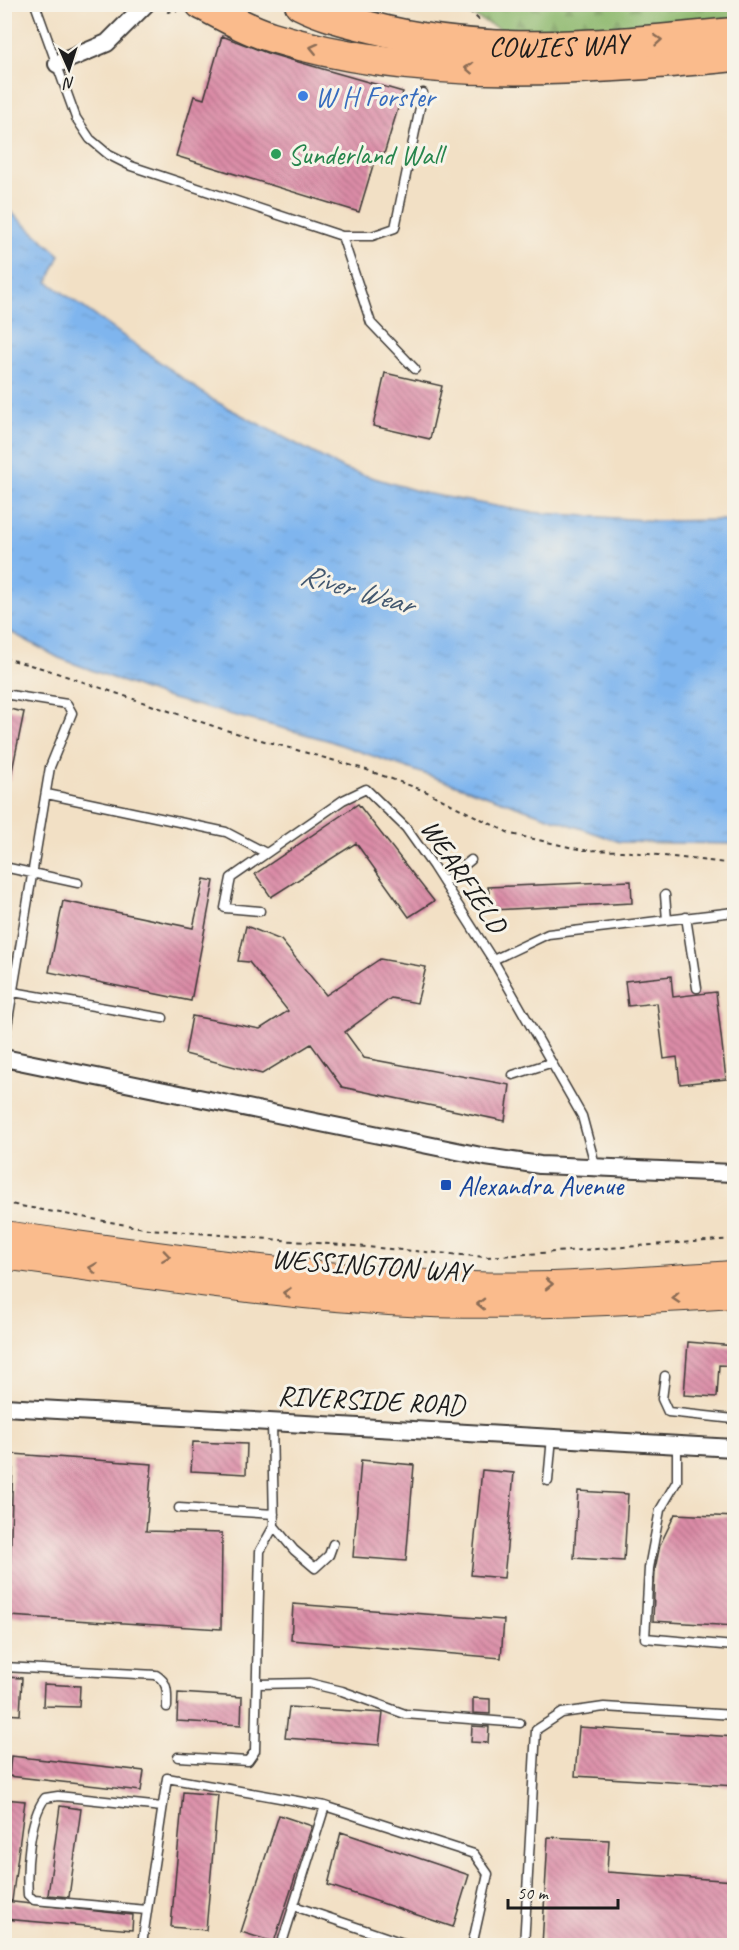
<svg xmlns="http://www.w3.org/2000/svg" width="739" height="1950" font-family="Caveat,sans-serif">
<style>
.forest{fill:url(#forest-firs);stroke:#566a46;stroke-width:1.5}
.water{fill:url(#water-ripples);stroke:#4e6885;stroke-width:1.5}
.building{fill:url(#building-back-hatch)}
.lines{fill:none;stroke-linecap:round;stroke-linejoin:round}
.lane-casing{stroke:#3c3935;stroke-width:11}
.street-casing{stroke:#3c3935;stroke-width:20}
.primary-casing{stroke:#3c3935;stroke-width:28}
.highway-casing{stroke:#3c3935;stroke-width:33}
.path{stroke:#3c3935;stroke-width:2;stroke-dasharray:4.5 4.5;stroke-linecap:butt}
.lane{stroke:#fff;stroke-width:8}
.street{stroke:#fff;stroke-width:16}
.primary{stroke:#fabb8c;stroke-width:26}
.highway{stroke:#fabb8c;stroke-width:30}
.oneway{stroke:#8b6c54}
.shop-dot{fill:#3f7fe0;stroke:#f7f3e8;stroke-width:2}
.leisure-dot{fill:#2e9e5b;stroke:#f7f3e8;stroke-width:2}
.transit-dot{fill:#1a4fb4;stroke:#f7f3e8;stroke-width:2}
.labels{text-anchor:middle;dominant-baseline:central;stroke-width:6;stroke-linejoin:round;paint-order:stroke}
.street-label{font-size:28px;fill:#1c1c1c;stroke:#f7f3e8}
.shop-label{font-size:28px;fill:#366cbe;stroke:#f7f3e8;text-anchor:start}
.leisure-label{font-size:28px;fill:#27864d;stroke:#f7f3e8;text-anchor:start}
.transit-label{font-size:28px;fill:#164399;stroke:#f7f3e8;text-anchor:start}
.water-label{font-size:30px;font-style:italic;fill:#445970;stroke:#f7f3e8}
</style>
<defs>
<pattern id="forest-firs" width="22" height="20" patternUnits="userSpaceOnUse" patternTransform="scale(1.5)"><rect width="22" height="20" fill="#8fb970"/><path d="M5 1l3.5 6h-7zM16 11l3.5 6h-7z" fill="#7b9e60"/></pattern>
<pattern id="water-ripples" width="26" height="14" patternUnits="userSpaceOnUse" patternTransform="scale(1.5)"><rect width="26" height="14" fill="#7fb5ee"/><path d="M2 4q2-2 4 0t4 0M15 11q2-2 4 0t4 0" fill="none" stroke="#6d9bcc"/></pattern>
<pattern id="building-back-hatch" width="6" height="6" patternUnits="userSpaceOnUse" patternTransform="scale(1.5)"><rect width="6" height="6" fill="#db8ca7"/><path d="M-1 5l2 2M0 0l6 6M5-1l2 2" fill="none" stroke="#b17287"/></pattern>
</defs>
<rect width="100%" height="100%" fill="#f7f3e8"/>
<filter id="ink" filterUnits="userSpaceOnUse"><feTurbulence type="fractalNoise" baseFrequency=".0167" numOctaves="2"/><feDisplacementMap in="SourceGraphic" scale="12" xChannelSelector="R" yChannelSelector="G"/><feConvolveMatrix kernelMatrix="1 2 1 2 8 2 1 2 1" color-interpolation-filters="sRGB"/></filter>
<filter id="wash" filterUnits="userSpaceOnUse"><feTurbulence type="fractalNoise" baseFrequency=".008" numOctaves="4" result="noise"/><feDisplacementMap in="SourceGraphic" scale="24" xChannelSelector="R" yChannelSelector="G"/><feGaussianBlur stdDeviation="1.35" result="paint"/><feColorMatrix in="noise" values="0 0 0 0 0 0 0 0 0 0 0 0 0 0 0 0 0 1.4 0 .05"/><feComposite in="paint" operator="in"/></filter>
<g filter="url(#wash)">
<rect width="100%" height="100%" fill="#f2e0c5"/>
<!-- forest -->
<path class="forest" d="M499 4 734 5V19L668 25 545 31 502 30 469 14Z"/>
<!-- water -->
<path class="water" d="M4 206 60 255 48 282 213 400 344 469 424 493 529 512 658 521 734 520V844L620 842 327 740 161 696 59 658 5 629Z"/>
<g id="blocks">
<!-- building -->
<path class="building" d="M222 36 267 53 403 92 384 154 377 152 359 212 176 156 194 96 204 99Z
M385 373 442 386 430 439 373 426Z
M4 708 24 712 10 781 4 780Z
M358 804 434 901 409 917 356 843 271 897 255 874Z
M204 879 214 881 191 1001 49 972 63 901 193 928Z
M631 881 632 903 492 910 488 887Z
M246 926 281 940 326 995 380 959 426 967 417 1003 391 998 345 1032 364 1058 510 1085 505 1121 342 1087 311 1044 262 1074 185 1054 192 1016 260 1029 288 1011 249 962 238 961Z
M671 976 673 997 716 992 726 1079 680 1084 677 1057 664 1059 657 1003 628 1006 625 981Z
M688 1342 735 1346V1366L719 1365 717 1397 684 1395Z
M193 1442 247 1444 246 1474 191 1471Z
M13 1454 152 1464 146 1531 222 1533 221 1629 9 1616Z
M361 1460 414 1465 406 1561 353 1557Z
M482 1470 514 1473 504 1578 471 1575Z
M578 1491 628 1494 624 1561 574 1558Z
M675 1514 735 1517V1626L653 1621 655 1569 660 1545Z
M293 1604 504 1620 501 1658 291 1640Z
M4 1677 22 1678 20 1715 4 1714Z
M44 1684 80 1686 79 1707 43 1706Z
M178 1693 242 1697 241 1725 177 1721Z
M473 1698 490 1699V1714L473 1713Z
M289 1707 383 1713 379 1745 285 1738Z
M472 1726 489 1727 488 1743 471 1742Z
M579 1727 735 1737V1786L575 1776Z
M11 1756 144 1771 141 1791 9 1776Z
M183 1792 218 1795 206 1930 171 1927Z
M4 1799 25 1801 12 1901H4Z
M60 1806 81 1809 69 1897 48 1895Z
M279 1815 312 1826 274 1942 241 1932Z
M341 1832 469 1875 453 1927 328 1885Z
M548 1837 609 1840 607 1872 735 1881V1946H542Z
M4 1901 133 1915 132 1930 4 1919Z"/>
</g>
</g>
<g filter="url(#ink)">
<use href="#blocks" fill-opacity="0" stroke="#3c3935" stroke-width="1.5"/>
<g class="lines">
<defs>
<path id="lane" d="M35 4 76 118 90 139 109 155 131 166 342 236H372L395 228 423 93
M342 236 371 323 415 369
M47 794 226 832 266 853
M4 867 78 883
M444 882 471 860
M665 895 667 920
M260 911 225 908 231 878 343 800 366 789 406 828 433 866 493 960 582 1116 596 1168
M686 917 697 988
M493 960 548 934 734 912
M13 992 163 1018
M4 1044 50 767 72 713 67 704 10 695
M513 1075 550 1063
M665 1376 662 1399 668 1412 734 1419
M677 1444V1481L660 1510 649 1568 645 1638 734 1646
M548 1481 552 1437
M179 1508 274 1514
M274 1526 294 1550 315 1568 329 1555 333 1544
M4 1667 156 1675C169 1683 167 1693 167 1707
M258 1684 309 1683 342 1691 405 1714 520 1723
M178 1757 248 1761 255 1751 260 1551 274 1526 272 1422
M294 1906 412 1946
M147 1910 34 1900 28 1895C26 1869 29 1819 45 1798L58 1796 162 1807
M144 1946 142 1944 167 1778 325 1806 474 1854 488 1874 472 1946
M281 1946 325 1806
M524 1946 536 1730 562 1713 604 1707 734 1715"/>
<path id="street" d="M57 64 107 43 146 4
M4 1058 486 1157 540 1165 734 1173
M4 1407 734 1448"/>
<path id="primary" d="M4 1234C159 1255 314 1279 471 1285 558 1288 647 1279 734 1274
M4 1256C132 1273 260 1294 389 1302 504 1309 619 1302 734 1295"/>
<g id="highway">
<path d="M201 4C224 16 248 30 272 37 421 83 582 71 734 56"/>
<path id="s1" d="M300 4C322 15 346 21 370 27 490 59 613 44 734 33"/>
</g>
</defs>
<!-- lane casing -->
<use href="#lane" class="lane-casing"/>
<!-- street casing -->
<use href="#street" class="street-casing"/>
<!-- primary casing -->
<use href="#primary" class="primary-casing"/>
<!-- highway casing -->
<use href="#highway" class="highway-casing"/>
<!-- path -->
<path class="path" d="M463 4 480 21
M160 6 168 12 179 10
M4 658 45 669 222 729 364 769 425 791 511 834 583 850 622 851 734 864
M4 1203 149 1229 486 1257 734 1239"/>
<!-- lane -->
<use href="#lane" class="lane"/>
<!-- street -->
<use href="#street" class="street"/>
<!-- primary -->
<use href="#primary" class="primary"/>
<!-- highway -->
<use href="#highway" class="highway"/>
</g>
<!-- one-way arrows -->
<defs><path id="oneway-chevron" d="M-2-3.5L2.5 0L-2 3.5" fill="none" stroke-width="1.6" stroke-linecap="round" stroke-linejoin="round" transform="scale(1.5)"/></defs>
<g class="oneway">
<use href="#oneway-chevron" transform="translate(658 40) rotate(-5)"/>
<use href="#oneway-chevron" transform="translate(314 48) rotate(-167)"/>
<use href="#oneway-chevron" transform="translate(469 68) rotate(-177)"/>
<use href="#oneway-chevron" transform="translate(166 1256) rotate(8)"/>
<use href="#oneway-chevron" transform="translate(93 1268) rotate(-172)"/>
<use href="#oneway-chevron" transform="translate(549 1284)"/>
<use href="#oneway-chevron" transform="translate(287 1293) rotate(-174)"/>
<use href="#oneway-chevron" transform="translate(676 1298) rotate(176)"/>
<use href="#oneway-chevron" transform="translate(481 1304) rotate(-179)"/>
</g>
</g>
<!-- markers -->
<circle class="shop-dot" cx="303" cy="96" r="6"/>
<circle class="leisure-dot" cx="276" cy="154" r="6"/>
<rect class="transit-dot" x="440" y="1179" width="12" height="12" rx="3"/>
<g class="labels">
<!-- street labels -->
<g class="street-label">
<text stroke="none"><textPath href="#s1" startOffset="264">COWIES WAY</textPath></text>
<text transform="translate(464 876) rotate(56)">WEARFIELD</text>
<text transform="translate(371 1265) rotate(4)">WESSINGTON WAY</text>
<text transform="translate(371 1400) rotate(3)">RIVERSIDE ROAD</text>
</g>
<!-- shop labels -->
<g class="shop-label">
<text x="315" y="96">W H Forster</text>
</g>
<!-- leisure labels -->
<g class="leisure-label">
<text x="288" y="154">Sunderland Wall</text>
</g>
<!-- transit labels -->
<g class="transit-label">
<text x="458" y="1185">Alexandra Avenue</text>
</g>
<!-- water labels -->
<g class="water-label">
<text transform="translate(357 589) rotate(16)">River Wear</text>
</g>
</g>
<!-- margin -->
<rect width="739" height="1950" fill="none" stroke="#f7f3e8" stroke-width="24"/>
<!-- north arrow -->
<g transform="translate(69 69) rotate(177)" stroke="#f7f3e8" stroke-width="4.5" paint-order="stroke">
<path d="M0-4.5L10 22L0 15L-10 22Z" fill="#1c1c1c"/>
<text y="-9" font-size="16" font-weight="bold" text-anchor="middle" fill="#1c1c1c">N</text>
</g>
<!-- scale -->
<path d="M508 1899v9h110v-9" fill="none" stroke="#1c1c1c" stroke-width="3"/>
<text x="517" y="1899" font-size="18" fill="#1c1c1c" stroke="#f7f3e8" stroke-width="4.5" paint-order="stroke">50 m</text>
</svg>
